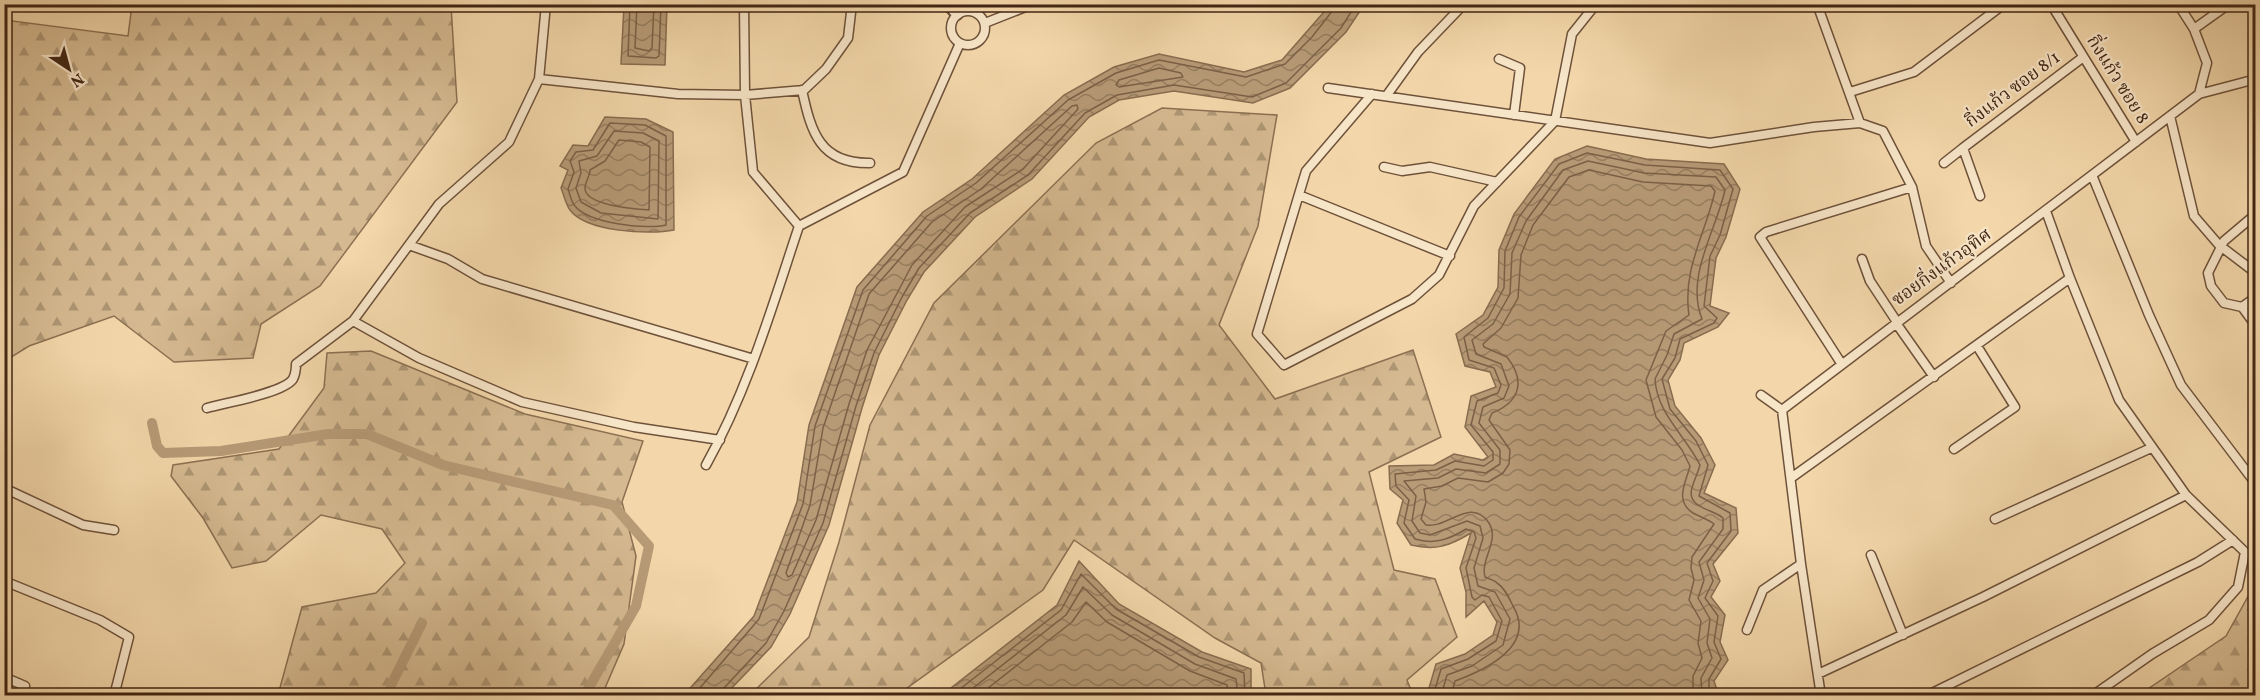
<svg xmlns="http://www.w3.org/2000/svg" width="2260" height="700" font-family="Vollkorn,'Noto Serif Thai',serif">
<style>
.forest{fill:url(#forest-firs);stroke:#8c7052;stroke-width:1.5}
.water{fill:url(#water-waves);stroke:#886c4f;stroke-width:1.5}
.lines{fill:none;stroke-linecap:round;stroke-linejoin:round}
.shore{stroke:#7c6046;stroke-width:1.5}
.canal{stroke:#b79b77;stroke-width:10}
.minor-casing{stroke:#6e523a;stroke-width:11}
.tertiary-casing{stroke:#6e523a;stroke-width:14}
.minor{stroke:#f7e5c8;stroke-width:8}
.tertiary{stroke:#f7e5c8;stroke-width:10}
.labels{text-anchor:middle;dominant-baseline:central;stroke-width:4.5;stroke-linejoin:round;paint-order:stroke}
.street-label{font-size:18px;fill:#422614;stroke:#f7e5c8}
</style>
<defs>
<pattern id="forest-firs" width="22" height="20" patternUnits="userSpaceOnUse" patternTransform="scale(1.5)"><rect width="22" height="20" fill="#d5b990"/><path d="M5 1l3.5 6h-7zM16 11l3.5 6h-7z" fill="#ae9674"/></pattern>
<pattern id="water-waves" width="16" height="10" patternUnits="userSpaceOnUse" patternTransform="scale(1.5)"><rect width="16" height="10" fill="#b79b77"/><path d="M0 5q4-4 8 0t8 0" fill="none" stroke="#967e60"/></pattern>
</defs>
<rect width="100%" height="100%" fill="#f3d7aa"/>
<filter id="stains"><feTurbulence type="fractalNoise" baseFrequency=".00333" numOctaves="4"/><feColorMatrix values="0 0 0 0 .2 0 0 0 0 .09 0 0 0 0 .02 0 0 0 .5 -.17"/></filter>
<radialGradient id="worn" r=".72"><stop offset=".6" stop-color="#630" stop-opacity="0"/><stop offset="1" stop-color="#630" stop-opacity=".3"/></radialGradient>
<!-- forest -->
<path class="forest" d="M448 4 451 6 457 102 320 286 261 324 253 358 174 362 114 316 29 346 5 361V20L128 36 132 5Z
M1162 108 1277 115 1258 226 1219 325 1275 399 1413 350 1441 437 1369 472 1394 570 1435 579 1457 637 1407 680 1413 695H1266L1261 663 1215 638 1074 540 1043 590 900 693 893 696 750 695 809 637 839 542 870 425 934 303 1096 143Z
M371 351 525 414 643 441 622 502 636 556 624 644 602 695H278L302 607 376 593 405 563 382 529 321 515 266 561 232 568 203 518 171 476 173 465 279 449 324 388 327 353Z
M2255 584V695H2139L2226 636Z"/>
<!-- water -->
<path class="water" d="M624 5H667L665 65 621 64Z
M1330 5H1364L1346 32 1290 88 1253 103 1174 91 1119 100 1089 117 1032 179 975 217 924 272 907 300 879 355 862 408 829 525 790 614 771 647 725 695H684L754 616 797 502 809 425 857 287 923 212 972 179 1064 95 1114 67 1159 54 1244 72 1282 60Z
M605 117 646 119 673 132 674 230C650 235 586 232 570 210 566 205 564 195 561 188L568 170 560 166 573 145 588 146Z
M1587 146 1646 159 1724 164 1740 189 1726 237 1716 258 1710 306 1729 313 1718 327 1684 343 1680 360 1668 380 1675 406 1701 438 1715 465 1704 493 1736 508 1738 533 1713 564 1720 581 1711 597 1725 615 1720 642 1728 660 1714 681 1717 690 1714 695H1427L1436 664 1465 654 1493 635 1497 622 1484 601 1466 617V592L1460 568 1471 533C1449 546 1436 551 1411 545L1397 523 1403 500 1390 489 1389 466 1434 465 1454 454 1483 460 1488 457 1465 427 1471 396 1496 387 1490 372 1465 366 1456 334 1483 315 1498 287 1499 250 1514 214 1555 159Z
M1079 561 1119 604 1202 652 1251 669V695H942L1057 605Z"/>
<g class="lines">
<!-- shore -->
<path class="shore" d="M630 4 628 56 656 58 659 56 661 4
M637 4 635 48 649 51 652 48 654 4
M1159 68 1181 73 1183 77 1119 87 1116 85 1119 80Z
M1077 105 1078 109 1023 169 965 207 912 265 867 350 849 404 816 520 792 575 788 577 786 573 810 505 823 428 869 294 932 222 981 189 1072 106Z
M610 123 645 125 666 136V225C646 230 588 223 575 206 571 202 570 194 568 189L574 172 570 161 576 152 593 150Z
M614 131 643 133 659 141 658 219 601 213 581 202 576 188 581 173 579 161 597 156Z
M619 140 641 142 650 147 649 210C636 209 585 206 585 188 585 182 590 176 590 170L605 161Z
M693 696 759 619 803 504 815 426 863 290 927 216 976 183 1068 100 1116 73 1159 60 1246 77 1285 64 1312 37 1333 10 1334 4
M721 696 723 689 766 643 784 611 823 523 856 406 874 353 902 297 919 268 970 213 1028 175 1085 113 1117 95 1174 85 1252 97 1286 83 1341 28 1356 4
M951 696 1061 610 1081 574 1116 609 1199 657 1244 673 1245 696
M963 696 1066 615 1083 587 1112 615 1195 664 1236 679 1238 696
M978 696 1072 622 1086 602 1107 622 1190 671 1227 685 1229 696
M1433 696 1441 669 1468 659 1496 641 1502 621 1489 597 1482 595 1475 600 1472 597 1466 568 1476 538 1474 532 1466 529C1450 539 1434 545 1415 539L1404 523 1409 500 1396 486 1395 474 1436 470 1455 461 1484 466 1493 460V452L1471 425 1477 401 1498 393 1501 385 1494 368 1469 360 1464 337 1488 318 1504 288 1505 251 1519 217 1559 164 1587 153 1645 165 1720 170 1733 189 1720 235 1710 256 1704 306 1717 318 1714 323 1680 339 1675 358 1662 379 1670 409 1696 441 1708 465 1699 496 1730 513 1731 531 1707 563 1713 581 1705 598 1718 616 1714 642 1721 659 1709 679V696
M1441 696 1447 675 1472 666 1503 645 1510 619 1495 592 1478 586 1474 568 1483 538 1480 526 1467 521 1430 535 1420 533 1412 521 1416 496 1404 481 1438 478 1456 469 1486 473 1500 464V450L1479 423 1483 407 1504 398 1509 386 1501 364 1476 354 1472 340 1493 324 1510 294 1512 253 1526 221 1563 170 1588 161 1644 173 1716 177 1725 190C1716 231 1685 277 1702 319L1674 334 1667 355 1655 379C1657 414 1685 435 1700 465 1698 473 1694 480 1692 488 1686 508 1713 509 1723 518V529L1699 562 1704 580 1698 598 1710 619 1707 643 1712 658 1701 678 1702 696
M1451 696 1455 681C1485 670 1537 646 1513 606 1509 598 1505 588 1497 583 1494 580 1489 579 1485 577 1480 559 1500 541 1489 523 1471 496 1447 529 1426 525L1421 519 1426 502 1424 489 1442 486 1458 478 1488 482 1503 473 1509 464 1510 450 1489 420 1492 413C1520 402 1526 381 1507 357L1484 347 1483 344 1501 328 1518 298 1521 255 1533 225 1569 177 1589 170 1643 182 1711 186 1715 191C1706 233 1682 269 1689 315L1666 331 1646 380 1656 417 1682 450 1690 466C1686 482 1674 501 1693 513 1700 517 1708 519 1714 524L1692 557 1691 568 1694 580 1689 600 1701 621 1698 643 1702 658 1693 676V696"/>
<!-- canal -->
<path class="canal" d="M152 423 157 446 163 453 221 451 328 434H367L443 465 613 505 649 546 636 606 584 696
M390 696 391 685 422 623"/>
<defs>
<path id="minor" d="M744 4 745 95 753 172 799 226
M1817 4 1860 123
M2051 4 2136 142
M2178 4 2194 29 2207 63 2199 94
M951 28a17 17 0 1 1 34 0a17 17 0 1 1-34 0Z
M985 23 1033 4
M2194 29 2229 4
M1499 59 1520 68 1514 115
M539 79 678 94 745 95 804 90 826 69 848 38 852 4
M1328 88 1710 143 1814 127 1860 123 1883 131 1912 187 1926 246 1951 283
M802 90C811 132 820 164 870 163
M1850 92 1914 72 2004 4
M1372 94 1306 171 1257 334 1284 365 1412 299 1439 275 1474 206 1555 121 1572 34 1596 4
M1387 95 1418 52 1464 4
M2170 116 2194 216 2219 245 2256 273
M1963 148 2082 58
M1944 163 1963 148 1980 196
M1384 167 1402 171 1430 167 1497 182
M2092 175 2149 315 2181 385 2256 484
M1299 195 1450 256
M2046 211 2070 278 2119 400 2186 495 2245 552 2238 587 2209 620 2152 654 2092 696
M2256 214 2224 241 2208 273 2211 286 2224 303 2242 307 2256 326
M409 245 448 259 482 279 754 359
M1862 259 1870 281 1897 322
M2242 307 2256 297
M353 321 419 358 522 402 634 427 720 440
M1896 323 1934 377
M1841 363 1760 237 1766 232 1912 187
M1761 395 1782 410
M207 408C224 403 284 393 293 379 295 375 296 368 296 364L353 321 439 204 509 142 539 79 546 4
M1954 449 2015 407 1977 346
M706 465C748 390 772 307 799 226L903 172 960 43
M1791 478 2070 278
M4 488 83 525 114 530
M1995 519 2151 448
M1871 555 1903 635
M1801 564 1821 696
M4 581 100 620 129 637 114 696
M1747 630 1763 590 1801 564 1782 410 2199 94 2256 79
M1818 674 1983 597 2186 495
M4 677 25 686
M1926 696 2198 562 2233 540"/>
<path id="tertiary" d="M948 4 957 14"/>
</defs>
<!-- minor casing -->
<use href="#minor" class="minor-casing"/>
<!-- tertiary casing -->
<use href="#tertiary" class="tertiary-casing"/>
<!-- minor -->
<use href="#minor" class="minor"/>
<!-- tertiary -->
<use href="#tertiary" class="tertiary"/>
</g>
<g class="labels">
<!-- street labels -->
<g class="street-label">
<text transform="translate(2117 80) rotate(58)">กิ่งแก้ว ซอย 8</text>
<text transform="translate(2013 90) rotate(-37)">กิ่งแก้ว ซอย 8/1</text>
<text transform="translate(1942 268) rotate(-36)">ซอยกิ่งแก้วอุทิศ</text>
</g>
</g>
<!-- margin -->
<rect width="2260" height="700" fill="none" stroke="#f3d7aa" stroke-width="24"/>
<rect x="6" y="6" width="2248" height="688" fill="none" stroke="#422614" stroke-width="3"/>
<rect x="12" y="12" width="2236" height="676" fill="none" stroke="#422614" stroke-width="1.5"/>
<!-- north arrow -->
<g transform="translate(69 69) rotate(144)" stroke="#f7e5c8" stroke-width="4.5" paint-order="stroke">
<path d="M0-4.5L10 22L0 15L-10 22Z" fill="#422614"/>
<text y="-9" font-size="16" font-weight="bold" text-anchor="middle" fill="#422614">N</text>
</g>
<rect width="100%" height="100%" filter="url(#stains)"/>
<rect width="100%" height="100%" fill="url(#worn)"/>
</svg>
